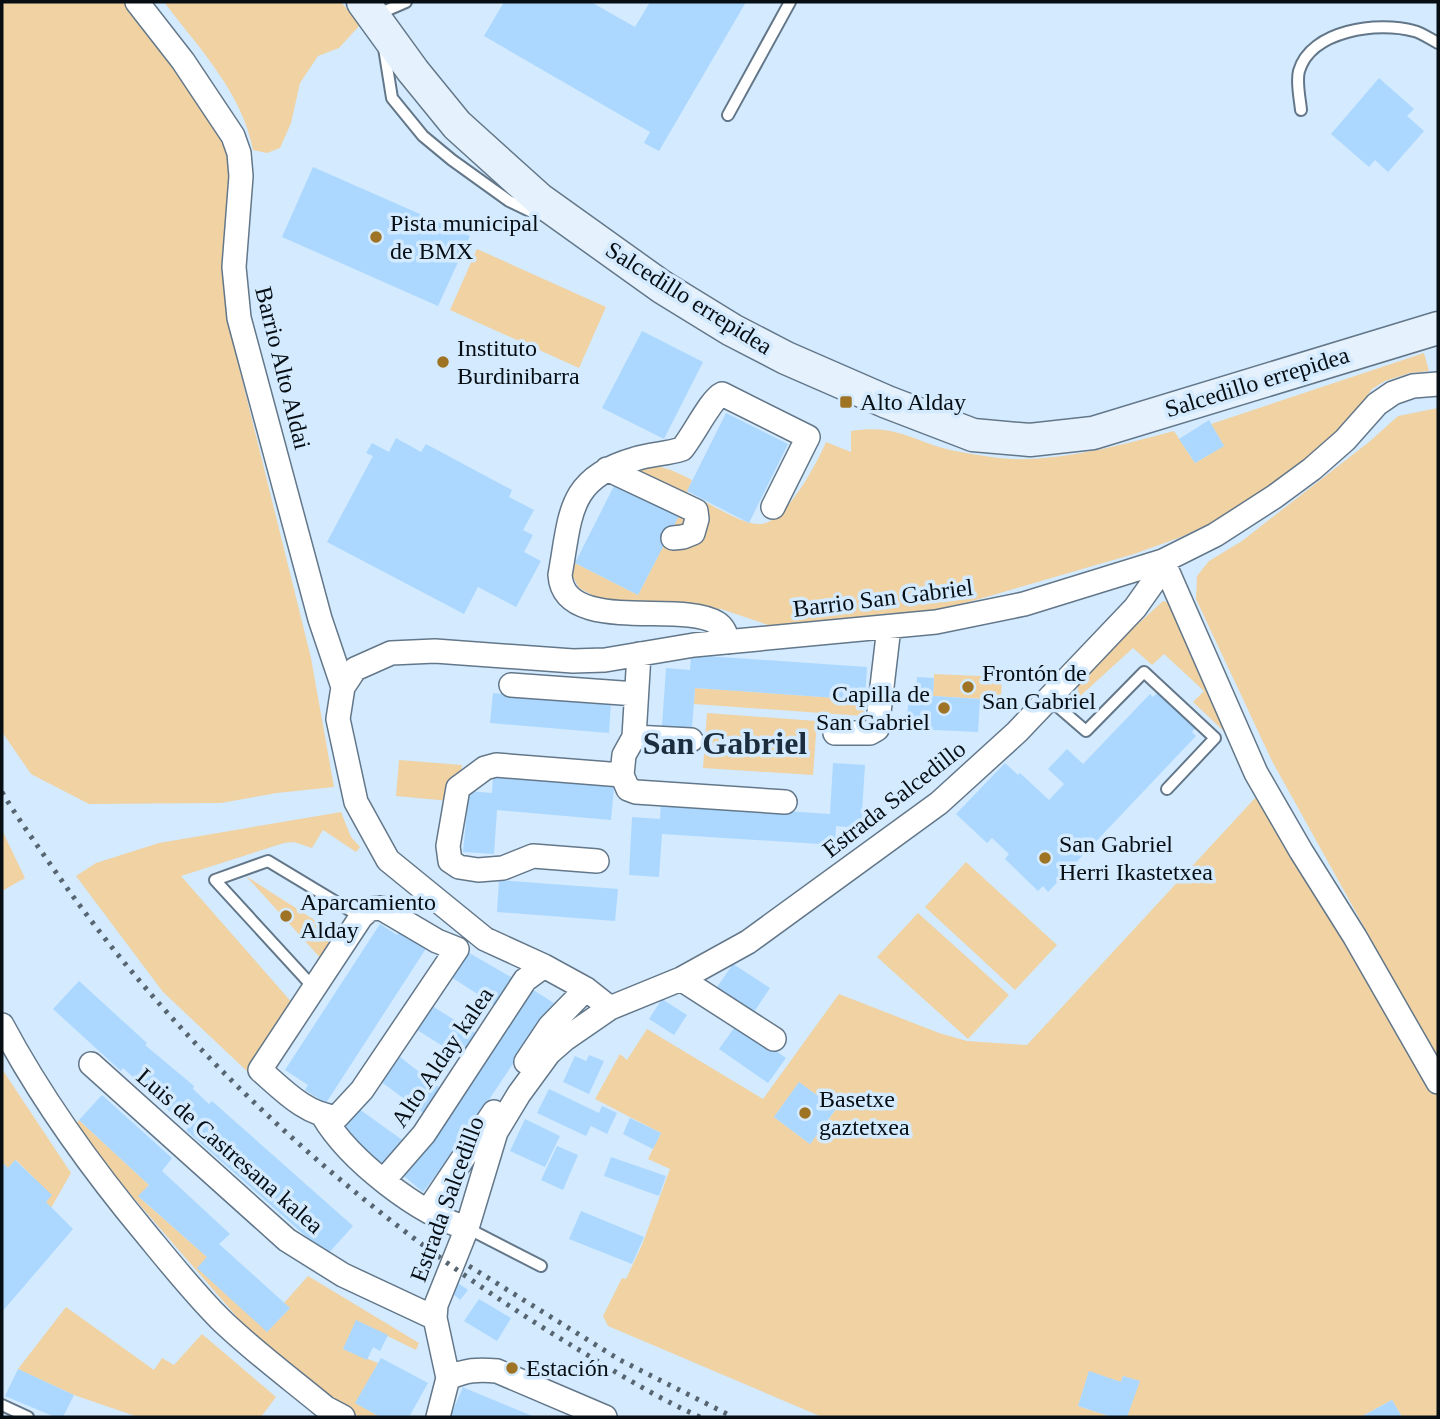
<svg xmlns="http://www.w3.org/2000/svg" width="1440" height="1419" font-family="Georgia,serif">
<style>
.green{fill:#f0d2a3;fill-rule:evenodd}
.building{fill:#acd8ff}
.lines{fill:none;stroke-linecap:round;stroke-linejoin:round}
.lane-casing{stroke:#637789;stroke-width:14}
.street-casing{stroke:#637789;stroke-width:26}
.secondary-casing{stroke:#637789;stroke-width:35}
.lane{stroke:#fff;stroke-width:10}
.street{stroke:#fff;stroke-width:23}
.secondary{stroke:#e5f2fd;stroke-width:32}
.rail{stroke:#576571;stroke-width:5;stroke-dasharray:3.5 7;stroke-linecap:butt}
.poi-dot{fill:#9e7323;stroke:#d3eaff;stroke-width:2.5}
.labels{text-anchor:middle;dominant-baseline:central;stroke-width:7;stroke-linejoin:round;paint-order:stroke}
.poi-label{font-size:24px;fill:#070e14;stroke:#d3eaff;text-anchor:start}
.street-label{font-size:24px;fill:#070e14;stroke:#d3eaff}
.district-label{font-size:32px;font-weight:bold;fill:#1c2e3d;stroke:#d3eaff}
</style>
<rect width="100%" height="100%" fill="#d3eaff"/>
<!-- green -->
<path class="green" d="M2 2H124L218 130 229 156 226 302 233 343 311 658 334 787 277 793 221 803 89 804 31 774 2 732Z
M164 2H341L360 25 339 48 318 56 300 83 291 123 280 148 267 153 253 150C242 92 198 47 164 2Z
M477 249 606 307 579 368 450 310Z
M1424 353 1429 371 1410 373 1385 381 1372 389 1346 425 1277 486 1215 521 1181 537 1134 554 945 609 780 629 721 609 603 601 579 588 571 573 575 563 638 595 687 500 634 472C653 459 674 471 692 480L687 492C704 500 743 526 761 524 786 522 817 463 826 442L851 452V431C896 424 910 440 950 450 966 453 983 456 998 458 1052 464 1122 445 1174 431L1195 463 1224 446 1211 424Z
M1438 408V1060L1272 761 1196 599 1197 576 1209 561 1242 541 1369 442 1398 416Z
M1163 601 1171 603 1230 737 1193 702 1204 691 1164 654 1152 665 1133 648 1078 698V679Z
M934 674 1002 677 1001 700 933 696Z
M695 688 865 700 863 716 694 704Z
M707 713 817 721 813 775 703 768Z
M399 760 462 765 459 783 450 801 396 796Z
M1256 797 1438 1095V1417H1402L1392 1400 1364 1415 1365 1417H1127L1139 1381 1123 1376 1121 1382 1089 1372 1078 1406 1112 1417H822L608 1326 603 1316 622 1278 626 1279 642 1245 670 1169 648 1159 661 1133 595 1099 620 1054 627 1060 647 1029 763 1099 839 994 939 1033 967 1041 1027 1045ZM799 1083 836 1109 810 1144 774 1117Z
M341 812 351 837 360 847 356 852 323 830 312 848 294 842 284 843 181 876 294 1005 250 1074 163 992 76 876 96 863 159 843Z
M2 830 25 878 2 891Z
M966 862 1057 945 1015 990 925 907Z
M246 876 341 937 324 962Z
M918 913 1009 995 968 1039 877 957Z
M2 1069 71 1173 51 1208 46 1202 51 1195 16 1160 8 1168 2 1162Z
M79 1120 149 1185 139 1197 207 1257 267 1332 290 1308 284 1303 308 1276 419 1343 416 1350 357 1321 343 1349 378 1363 356 1403 380 1417H360L330 1402 262 1346 73 1128Z
M66 1307 154 1370 162 1358 174 1365 202 1334 276 1397 261 1417H138L74 1395 18 1369Z"/>
<!-- building -->
<path class="building" d="M504 2H591L635 27 650 2H746L659 151 644 143 650 132 484 36Z
M1379 78 1414 109 1407 116 1424 131 1388 172 1375 160 1369 167 1331 134Z
M313 167 470 236 438 306 282 237Z
M642 331 703 362 664 439 602 408Z
M726 413 788 444 749 523 687 491Z
M1209 420 1224 446 1195 463 1179 439Z
M396 438 421 452 426 444 512 490 509 497 534 510 523 530 533 535 524 552 541 561 516 607 478 587 464 614 327 542 373 456 366 453 372 443 389 452Z
M615 484 679 516 638 595 575 563Z
M691 655 867 667 865 700 695 688 692 729 662 726 666 668 690 670Z
M917 677 934 678 933 696 980 699 978 732 915 729 916 718 907 717 909 694H916Z
M1158 692 1195 728 1192 732 1196 736 1048 892 1043 886 1038 891 1005 859 1009 854 992 838 987 843 956 814 1005 763 1018 775 1020 773 1049 800 1064 784 1048 769 1067 749 1083 764 1150 694 1153 697Z
M493 693 611 702 609 733 490 723Z
M833 763 865 765 861 828 836 826 835 845 662 834 659 877 629 875 632 817 660 819 661 803 830 814Z
M493 777 614 787 611 820 497 810 494 854 463 852 469 791 492 793Z
M499 880 618 889 615 921 497 912Z
M380 924 397 935 400 930 427 947 326 1103 305 1090 308 1085 285 1070Z
M464 950 518 981 499 1008 448 975Z
M733 964 770 988 752 1015 715 990Z
M79 981 147 1043 145 1045 194 1086 193 1089 209 1104 212 1101 353 1226 327 1255 186 1130 189 1127 143 1090 145 1088 123 1068 121 1071 53 1009Z
M527 986 554 1003 453 1153 423 1192 399 1172Z
M662 999 687 1015 674 1035 649 1019Z
M429 1004 480 1036 465 1060 414 1028Z
M737 1024 786 1058 768 1083 719 1049Z
M395 1053 442 1090 425 1114 376 1078Z
M589 1055 604 1061 589 1094 563 1082 575 1056 586 1061Z
M799 1082 836 1109 810 1144 774 1117Z
M549 1089 599 1113 602 1106 617 1113 607 1134 591 1126 586 1136 537 1113Z
M102 1095 172 1158 162 1171 230 1234 219 1244 290 1308 267 1332 197 1268 207 1257 138 1196 149 1185 79 1120Z
M355 1106 405 1142 387 1167 336 1129Z
M630 1118 661 1133 653 1149 623 1134Z
M525 1119 560 1136 545 1167 510 1151Z
M557 1146 578 1155 563 1190 541 1180Z
M611 1157 666 1176 659 1196 604 1176Z
M15 1160 52 1195 46 1202 73 1229 2 1312V1162L8 1168Z
M581 1211 644 1237 632 1264 569 1239Z
M458 1283 468 1290 460 1300 451 1292Z
M479 1299 511 1318 497 1341 464 1321Z
M356 1320 388 1335 380 1351 373 1347 367 1360 343 1349Z
M381 1358 428 1383 409 1417H380L355 1403Z
M18 1369 74 1395 63 1417H55L5 1396Z
M1089 1371 1121 1382 1123 1376 1140 1381 1127 1417H1112L1078 1406Z
M463 1387 467 1389 535 1417H450Z
M1392 1400 1402 1417H1361Z"/>
<g class="lines">
<defs>
<path id="lane" d="M376 15 406 2
M384 48 392 98 423 136 452 160 509 201 538 215
M1301 110C1300 99 1296 82 1299 71 1311 30 1378 21 1414 31 1422 33 1430 39 1438 43
M728 115 790 2
M1049 699 1086 731 1144 672 1215 738 1167 789
M314 988 215 880 268 861 361 917
M467 1228 541 1266
M2 1405 28 1417"/>
<path id="street" d="M137 2 183 61 233 136 239 153 241 176 234 267 239 318 320 619 343 687
M607 469 696 511 697 519 693 533 683 537 673 538
M1163 561 1256 773 1301 851 1355 937 1438 1082
M728 642C726 635 724 627 717 623 681 600 564 635 560 575 571 515 567 478 635 459 650 454 667 454 682 449 693 436 711 399 722 394L808 437 773 507
M511 685 636 694
M835 733H870L877 729 889 627
M634 737 691 740
M622 775 624 755 634 737 639 654
M597 861 533 856 503 868 478 870 459 867 450 861 448 846 458 788 485 768 496 765 622 775 628 789 636 792 785 802
M381 908 437 941 457 949 362 1090 337 1117C307 1116 282 1089 260 1070L361 917 370 909Z
M681 979 774 1039
M610 1008 586 989 544 966 485 939 388 860 356 802 338 719 343 687 355 669 391 653 435 651 573 661 605 660 694 645 936 622 1024 604 1163 561 1215 535 1274 497 1312 469 1345 440 1377 404 1393 393 1413 386 1438 384
M2 1025C42 1100 92 1169 147 1235 170 1263 194 1293 220 1319 253 1351 291 1379 326 1408L343 1417
M526 1062 550 1026 586 989
M91 1064 287 1240 343 1275 435 1318 448 1378
M323 1116C349 1160 418 1214 467 1228
M384 1180 424 1134 525 980 544 966
M433 1203 494 1112
M435 1318 436 1305 467 1228 496 1132 519 1094 549 1053 565 1039 610 1008 681 979 748 942 939 803 1017 732 1135 608 1157 577 1163 561
M438 1417 448 1378C466 1370 478 1369 497 1371L605 1417"/>
<path id="secondary" d="M363 2 413 71 457 125 539 199 662 287 732 330 786 358 887 402 973 435 1030 440 1093 433 1438 328"/>
</defs>
<!-- lane casing -->
<use href="#lane" class="lane-casing"/>
<!-- street casing -->
<use href="#street" class="street-casing"/>
<!-- secondary casing -->
<use href="#secondary" class="secondary-casing"/>
<!-- lane -->
<use href="#lane" class="lane"/>
<!-- street -->
<use href="#street" class="street"/>
<!-- secondary -->
<use href="#secondary" class="secondary"/>
<!-- rail -->
<path class="rail" d="M2 792C18 819 37 845 55 871 187 1061 369 1221 566 1342 609 1368 653 1396 700 1417
M469 1266 620 1360 733 1417"/>
</g>
<!-- markers -->
<g class="poi-dot">
<circle cx="376" cy="237" r="7"/>
<circle cx="443" cy="362" r="7"/>
<rect x="839" y="395" width="14" height="14" rx="3.5"/>
<circle cx="968" cy="687" r="7"/>
<circle cx="944" cy="708" r="7"/>
<circle cx="1045" cy="858" r="7"/>
<circle cx="286" cy="916" r="7"/>
<circle cx="805" cy="1113" r="7"/>
<circle cx="512" cy="1368" r="7"/>
</g>
<g class="labels">
<!-- poi labels -->
<g class="poi-label">
<text x="390" y="223">Pista municipal<tspan x="390" dy="28">de BMX</tspan></text>
<text x="457" y="348">Instituto<tspan x="457" dy="28">Burdinibarra</tspan></text>
<text x="860" y="402">Alto Alday</text>
<text x="982" y="673">Frontón de<tspan x="982" dy="28">San Gabriel</tspan></text>
<text x="930" y="694" text-anchor="end">Capilla de<tspan x="930" dy="28">San Gabriel</tspan></text>
<text x="1059" y="844">San Gabriel<tspan x="1059" dy="28">Herri Ikastetxea</tspan></text>
<text x="300" y="902">Aparcamiento<tspan x="300" dy="28">Alday</tspan></text>
<text x="819" y="1099">Basetxe<tspan x="819" dy="28">gaztetxea</tspan></text>
<text x="526" y="1368">Estación</text>
</g>
<!-- street labels -->
<g class="street-label">
<text transform="translate(689 298) rotate(32)">Salcedillo errepidea</text>
<text transform="translate(283 368) rotate(76)">Barrio Alto Aldai</text>
<text transform="translate(1257 382) rotate(-17)">Salcedillo errepidea</text>
<text transform="translate(883 598) rotate(-7)">Barrio San Gabriel</text>
<text transform="translate(894 799) rotate(-38)">Estrada Salcedillo</text>
<text transform="translate(442 1057) rotate(-56)">Alto Alday kalea</text>
<text transform="translate(230 1151) rotate(41)">Luis de Castresana kalea</text>
<text transform="translate(447 1199) rotate(-70)">Estrada Salcedillo</text>
</g>
<!-- district labels -->
<g class="district-label">
<text x="725" y="743">San Gabriel</text>
</g>
</g>
<!-- border -->
<rect width="1440" height="1419" fill="none" stroke="#070e14" stroke-width="7"/>
</svg>
